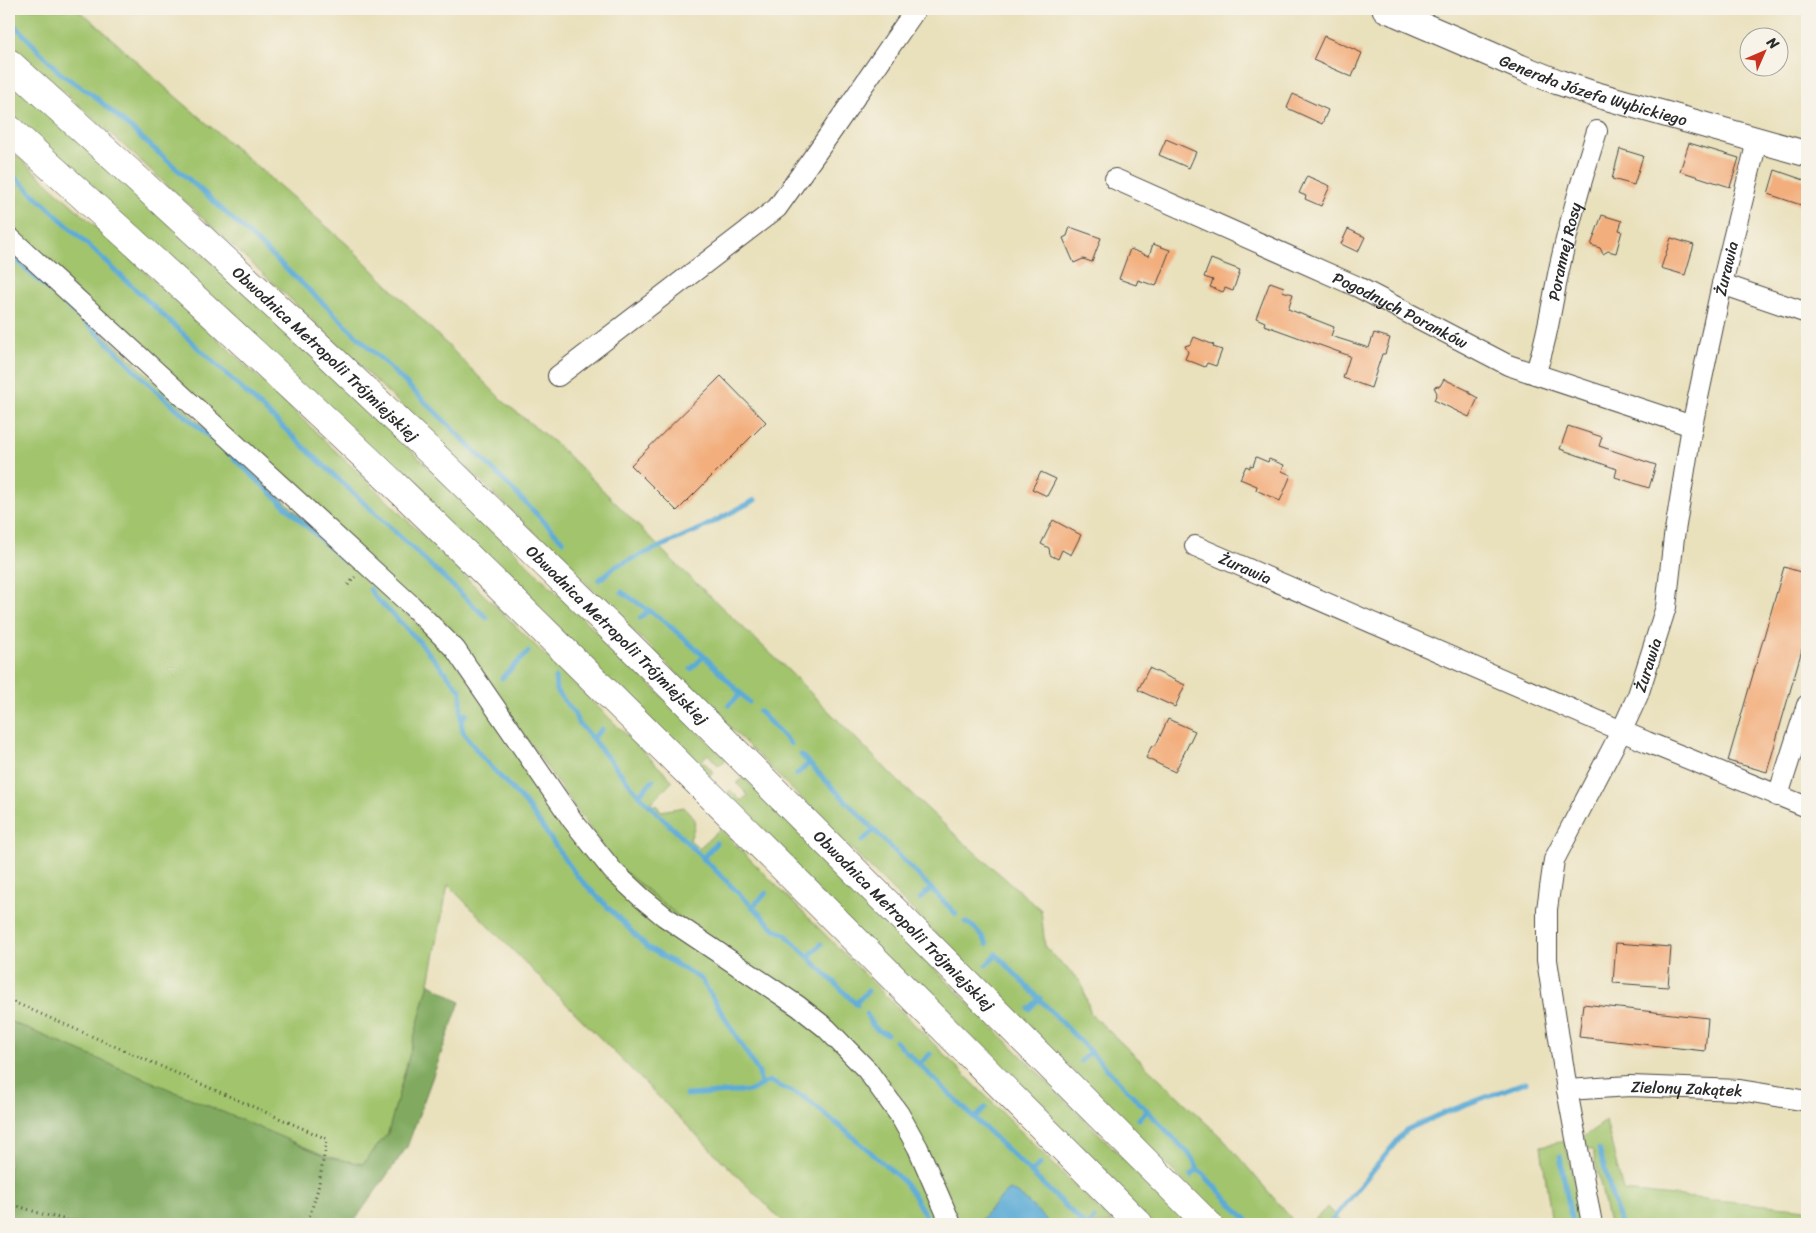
<svg xmlns="http://www.w3.org/2000/svg" width="1816" height="1233" font-family="Sriracha,sans-serif">
<style>
.green{fill:#a2c46d;stroke:#66784c}
.forest{fill:#81aa60;stroke:#566a46}
.water{fill:#5cabd6;stroke:#446b80}
.lines{fill:none;stroke-linecap:round;stroke-linejoin:round}
.stream{stroke:#5cabd6;stroke-width:5}
.building{fill:#f3ae7d}
.minor-casing{stroke:#484641;stroke-width:22}
.major-casing{stroke:#484641;stroke-width:27}
.highway-casing{stroke:#484641;stroke-width:29}
.path{stroke:#484641;stroke-width:3;stroke-dasharray:1 4;stroke-linecap:butt}
.minor{stroke:#fff;stroke-width:20}
.major{stroke:#fff;stroke-width:25}
.highway{stroke:#fff;stroke-width:28}
.labels{text-anchor:middle;dominant-baseline:central;stroke-width:5;stroke-linejoin:round;paint-order:stroke}
.street-label{font-size:16px;fill:#2b2b2b;stroke:#f7f3e8}
</style>
<rect width="100%" height="100%" fill="#f7f3e8"/>
<filter id="ink" filterUnits="userSpaceOnUse"><feTurbulence type="fractalNoise" baseFrequency=".02" numOctaves="2"/><feDisplacementMap in="SourceGraphic" scale="10" xChannelSelector="R" yChannelSelector="G"/><feConvolveMatrix kernelMatrix="1 2 1 2 8 2 1 2 1" color-interpolation-filters="sRGB"/></filter>
<filter id="wash" filterUnits="userSpaceOnUse"><feTurbulence type="fractalNoise" baseFrequency=".0096" numOctaves="4" result="noise"/><feDisplacementMap in="SourceGraphic" scale="20" xChannelSelector="R" yChannelSelector="G"/><feGaussianBlur stdDeviation="1.12" result="paint"/><feColorMatrix in="noise" values="0 0 0 0 0 0 0 0 0 0 0 0 0 0 0 0 0 1.4 0 .05"/><feComposite in="paint" operator="in"/></filter>
<g filter="url(#wash)">
<rect width="100%" height="100%" fill="#e9e0bc"/>
<!-- green -->
<path class="green" d="M9 9H75L89 18 168 90 348 245 504 402 556 444 583 470 675 563 790 672 900 783 962 841 1041 910 1045 947 1081 982 1091 1014 1224 1140 1296 1224H1226L559 556 286 295 142 162 9 43Z
M9 77 331 372 726 759 719 766 708 754 702 760 713 772 706 779 47 148 9 115Z
M9 149C238 351 455 566 673 781L651 803 653 806 655 804 661 811 684 807C698 822 696 821 690 840L697 846 695 848 697 850 720 829 1113 1224H959L894 1095 614 863 474 664 9 228Z
M9 246 451 655 568 825 837 1047 893 1116 944 1224H785L448 885 429 983 388 1133 363 1164 328 1157 9 1021Z
M743 777 1189 1224H1150L723 797 730 790 741 801 748 795 737 784Z
M1606 1121 1623 1191 1807 1209V1224H1609L1593 1151 1582 1144 1580 1139Z
M1565 1141 1584 1224H1552L1541 1146Z
M1327 1207 1343 1224H1310C1315 1218 1323 1213 1327 1207Z"/>
<!-- forest -->
<path class="forest" d="M429 983 460 1002 407 1147 352 1224H9V1021L328 1157 363 1164 388 1133Z"/>
<!-- water -->
<path class="water" d="M1009 1190 1018 1193 1051 1224H980L983 1217 1005 1193Z"/>
<g class="lines">
<!-- stream -->
<path class="stream" d="M9 19 61 74 93 95 210 198 324 304 453 429 563 541
M9 171 487 618
M9 254 106 341 154 389 224 449 344 561
M599 580 616 566 700 529 755 500
M370 589 374 596 417 639 461 691V721
M622 592 664 621 704 656 749 702
M640 618 649 610
M691 669 704 656
M502 678 528 652
M555 678 556 690 574 713 578 722 639 795 776 930 785 934 857 1005
M729 705 741 693
M759 711 791 744
M466 714 461 721 463 732 481 756 526 804 577 876 647 947 701 979 759 1073 761 1086
M592 739 602 729
M801 755 956 914
M796 775 809 763
M639 795 653 780
M862 841 874 830
M702 859 716 843
M920 899 931 888
M752 907 766 893
M965 922C975 926 982 935 987 944
M996 954 1190 1155 1198 1169 1251 1224
M808 957 821 944
M986 965 997 955
M856 1003 868 991
M1029 1009 1040 998
M867 1014C870 1025 876 1031 887 1034
M895 1041 1084 1224
M1081 1061 1090 1052
M919 1065 930 1054
M686 1095 750 1091 769 1081 805 1098 858 1141 903 1181 915 1198 930 1224
M975 1118 985 1108
M1139 1119 1147 1110
M1599 1149 1620 1224
M1560 1156 1572 1224
M1031 1173 1040 1164
M1191 1176 1198 1169
M1089 1224 1094 1218
M1329 1224 1406 1130 1446 1112 1526 1082"/>
</g>
<g id="blocks">
<!-- building -->
<path class="building" d="M1324 36 1362 53 1352 77 1313 60Z
M1293 94 1328 110 1322 124 1287 108Z
M1166 139 1196 152 1189 168 1159 155Z
M1689 143 1739 158 1730 187 1680 171Z
M1620 149 1643 156 1634 185 1612 179Z
M1775 170 1807 181V197L1804 206 1768 194Z
M1307 176 1330 186 1321 206 1305 199 1306 196 1299 193Z
M1602 215 1622 221 1619 230 1622 231 1616 253 1608 251 1603 254 1600 248 1591 245Z
M1070 227 1101 238 1092 262 1083 259 1074 263 1063 238 1067 236Z
M1348 229 1365 237 1358 252 1341 244Z
M1671 238 1694 245 1685 275 1661 268Z
M1153 244 1170 250 1156 286 1138 280 1136 285 1119 279 1130 249 1149 256Z
M1211 259 1240 270 1233 291 1225 288 1223 292 1210 287 1213 280 1204 277Z
M1270 282 1284 287 1282 291 1293 294 1288 309 1334 327 1331 336 1369 348 1374 333 1390 338 1385 354H1382L1371 388 1343 378 1350 356 1264 325 1265 322 1256 318Z
M1194 337 1214 345 1213 347 1222 350 1216 366 1207 363 1205 367 1185 359 1188 352 1185 346 1191 344Z
M721 376 766 422 677 511 631 465Z
M1444 379 1469 391V393L1478 398 1469 417 1434 400 1437 393 1434 387 1440 386Z
M1568 426 1602 437 1599 446 1656 465 1649 488 1615 477 1617 469 1560 449Z
M1256 457 1268 462 1269 459 1284 465 1282 471 1291 475 1280 501 1256 490 1257 486 1240 479 1246 466 1250 468V465L1253 466Z
M1041 472 1056 479 1047 496 1032 489Z
M1053 520 1081 535 1071 555 1062 550 1058 559 1050 555 1049 548 1041 544Z
M1784 567 1807 574V632L1767 772 1728 761Z
M1149 668 1185 685 1175 707 1138 690Z
M1168 719 1195 731 1175 772 1146 758 1151 747 1156 745Z
M1616 943 1671 947 1668 987 1613 983Z
M1583 1004 1708 1018 1705 1051 1579 1037Z"/>
</g>
</g>
<g filter="url(#ink)">
<use href="#blocks" fill-opacity="0" stroke="#484641" stroke-width="1"/>
<g class="lines">
<defs>
<g id="minor">
<path id="s1" d="M1115 179 1356 286 1508 365 1692 426"/>
<path d="M9 237 412 606 455 649 573 821 613 871 642 898 664 916 798 1006 826 1028 867 1070 899 1114 918 1148 951 1224"/>
<path d="M1722 284 1807 313"/>
<path id="s2" d="M1535 374C1548 338 1552 301 1560 265 1570 220 1583 175 1597 131"/>
<path d="M558 376 777 208 829 135 916 9"/>
<path id="s3" d="M1195 546 1647 742 1807 807"/>
<path d="M1777 796 1781 786 1807 705"/>
<path id="s4" d="M1567 1090 1630 1086 1740 1090 1807 1101"/>
<path id="s5" d="M1592 1224 1567 1090 1547 960V909L1554 860 1622 730 1638 695 1666 607 1674 537 1692 426 1722 284 1757 141"/>
</g>
<g id="major">
<path id="s6" d="M1385 9 1520 67 1558 82 1594 94 1807 154"/>
</g>
<g id="highway">
<path id="s7" d="M9 63 111 155 309 337 437 458 633 649 1208 1224"/>
<path d="M9 129C142 249 275 370 404 494 652 734 895 980 1139 1224"/>
</g>
</defs>
<!-- minor casing -->
<use href="#minor" class="minor-casing"/>
<!-- major casing -->
<use href="#major" class="major-casing"/>
<!-- highway casing -->
<use href="#highway" class="highway-casing"/>
<!-- path -->
<path class="path" d="M348 585 355 577
M9 1000 327 1139 318 1189 307 1224
M9 1203 45 1215 86 1224"/>
<!-- minor -->
<use href="#minor" class="minor"/>
<!-- major -->
<use href="#major" class="major"/>
<!-- highway -->
<use href="#highway" class="highway"/>
</g>
</g>
<g class="labels">
<!-- street labels -->
<g class="street-label">
<text stroke="none"><textPath href="#s6" startOffset="224">Generała Józefa Wybickiego</textPath></text>
<text stroke="none"><textPath href="#s2" startOffset="126">Porannej Rosy</textPath></text>
<text stroke="none"><textPath href="#s5" startOffset="990">Żurawia</textPath></text>
<text stroke="none"><textPath href="#s1" startOffset="314">Pogodnych Poranków</textPath></text>
<text stroke="none"><textPath href="#s7" startOffset="430">Obwodnica Metropolii Trójmiejskiej</textPath></text>
<text stroke="none"><textPath href="#s3" startOffset="55">Żurawia</textPath></text>
<text stroke="none"><textPath href="#s7" startOffset="835">Obwodnica Metropolii Trójmiejskiej</textPath></text>
<text stroke="none"><textPath href="#s5" startOffset="585">Żurawia</textPath></text>
<text stroke="none"><textPath href="#s7" startOffset="1240">Obwodnica Metropolii Trójmiejskiej</textPath></text>
<text stroke="none"><textPath href="#s4" startOffset="120">Zielony Zakątek</textPath></text>
</g>
</g>
<!-- margin -->
<rect width="1816" height="1233" fill="none" stroke="#f7f3e8" stroke-width="30"/>
<!-- north arrow -->
<g transform="translate(1764 52) rotate(45)"><circle r="24" fill="#f7f3e8" stroke="#a5a39c"/>
<path d="M0-4L9 19L0 12L-9 19Z" fill="#c8321e"/>
<text y="-8" font-size="14" font-weight="bold" text-anchor="middle" fill="#2b2b2b">N</text>
</g>
</svg>
